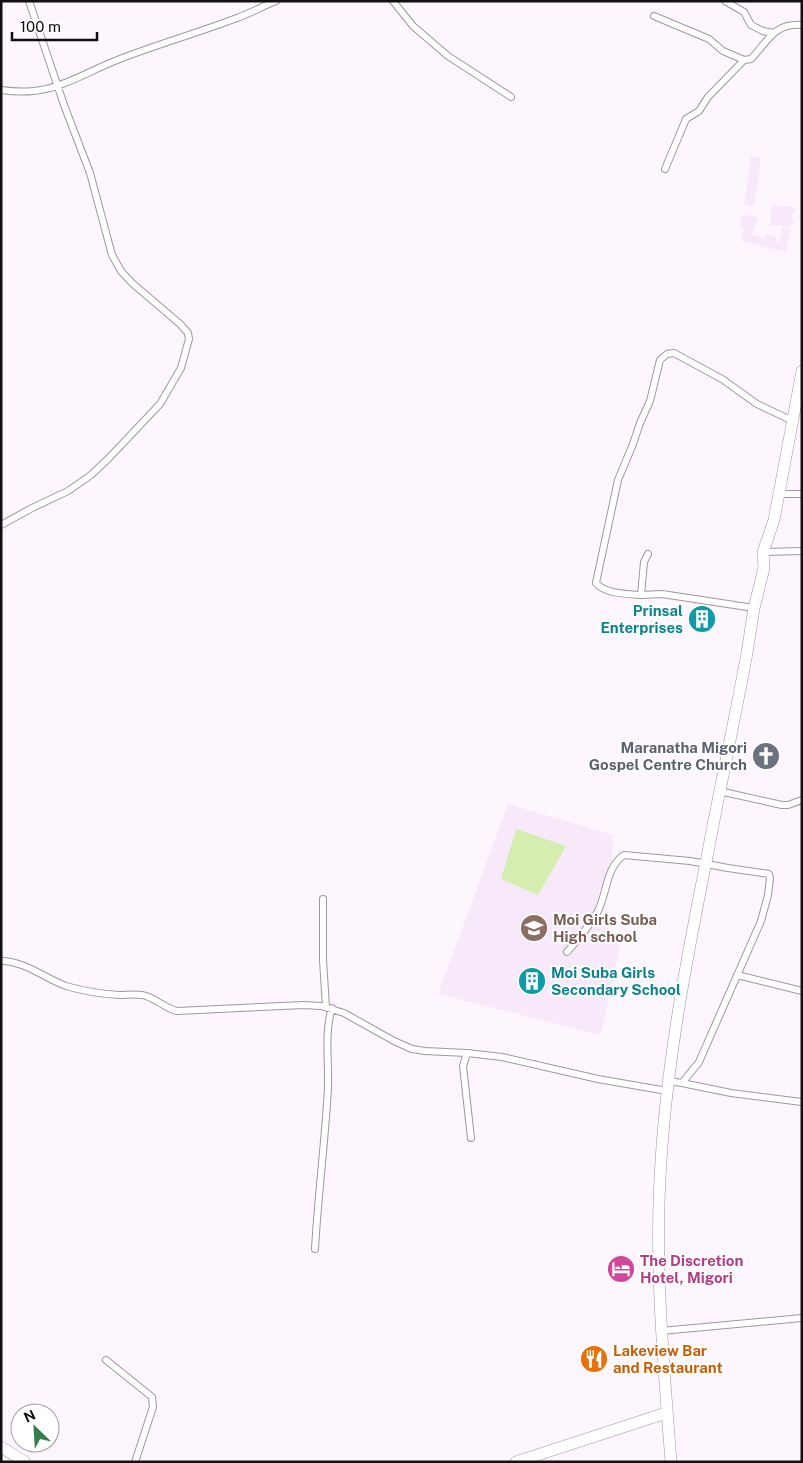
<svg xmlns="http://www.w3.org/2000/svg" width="803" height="1463" font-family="'Public Sans',sans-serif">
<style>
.built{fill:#f8e9fa}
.green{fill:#d6edb0}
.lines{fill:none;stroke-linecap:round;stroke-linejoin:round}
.minor-casing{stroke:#9f97a0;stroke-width:8}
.trunk-casing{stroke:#9f97a0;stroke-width:12}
.minor{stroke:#fff;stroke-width:6}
.trunk{stroke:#fff;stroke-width:11}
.labels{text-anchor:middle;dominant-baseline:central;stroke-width:4;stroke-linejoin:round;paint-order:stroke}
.culture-label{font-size:15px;font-weight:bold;fill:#0d838f;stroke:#fff;text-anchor:end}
.worship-label{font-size:15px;font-weight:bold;fill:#5b616d;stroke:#fff;text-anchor:end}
.education-label{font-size:15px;font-weight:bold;fill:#785e54;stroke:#fff;text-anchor:start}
.hotel-label{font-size:15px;font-weight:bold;fill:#b23c85;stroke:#fff;text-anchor:start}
.food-label{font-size:15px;font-weight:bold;fill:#c56008;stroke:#fff;text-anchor:start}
</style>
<rect width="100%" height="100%" fill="#fdf6fe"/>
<!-- built -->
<path class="built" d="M751 156 761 158 754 206 744 205Z
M772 205 793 207 795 209V214H792V219L794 220 793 224H791V227L770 225Z
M743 214 758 218 752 235 765 238 766 234 776 237V241L779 242 782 227 791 230 785 252 741 241 744 228 739 227Z
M508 804 613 835 612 856 592 915 621 940 601 1035 438 994Z"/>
<!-- green -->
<path class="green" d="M516 829 566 846 538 895 501 879Z"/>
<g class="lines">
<defs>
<path id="minor" d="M393 1 413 26 448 56 511 97
M725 1 744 12 751 25 763 31 774 33
M654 16 709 39 723 51 744 60 751 59C768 41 774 23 802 25
M1 90C55 98 78 74 125 57 162 43 200 32 237 18 251 13 263 6 276 1
M665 169 686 119 699 111 708 97 744 60
M779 494H802
M1 525 32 508 68 491 91 475 108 459 160 404 181 368 189 339 188 333 180 324 132 283 121 271 112 255 90 173 64 105 29 1
M763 552 802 551
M648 554 644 562 641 595 662 594 754 608
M641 595C627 594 605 594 596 583L597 578 618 480 633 444 640 423 650 401 660 360 667 354 674 353 722 379 757 404 793 421
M719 791 782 805H788L802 800
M323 899V960L326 1007
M567 952C578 939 590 926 598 911 607 893 606 867 624 855L690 861 728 868 769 874 770 878 768 895 761 921 699 1062 682 1083 668 1081
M1 961C25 961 44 978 66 986 83 991 101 994 119 995 127 995 135 994 142 995 155 997 164 1008 177 1011L304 1005 321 1006 344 1013 394 1041 412 1049 425 1051 467 1053 502 1057 598 1079 667 1091
M737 975 802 991
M467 1053 463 1066 471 1138
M682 1083 731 1093 802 1102
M315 1249C318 1195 325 1142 328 1088 329 1062 324 1033 332 1008
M661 1331 802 1318
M106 1360 152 1397 153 1407 135 1462"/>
<path id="trunk" d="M1 1447 25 1462
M516 1462 666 1413
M671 1462C664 1368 655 1273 660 1179 665 1072 685 967 706 862 719 793 734 723 747 653L754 608 764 568 763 552 774 520 802 371"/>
</defs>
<!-- minor casing -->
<use href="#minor" class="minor-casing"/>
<!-- trunk casing -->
<use href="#trunk" class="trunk-casing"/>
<!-- minor -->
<use href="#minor" class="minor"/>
<!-- trunk -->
<use href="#trunk" class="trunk"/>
</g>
<!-- icons -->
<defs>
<symbol id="building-disc" viewBox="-11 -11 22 22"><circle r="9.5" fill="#0f9aa8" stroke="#fff"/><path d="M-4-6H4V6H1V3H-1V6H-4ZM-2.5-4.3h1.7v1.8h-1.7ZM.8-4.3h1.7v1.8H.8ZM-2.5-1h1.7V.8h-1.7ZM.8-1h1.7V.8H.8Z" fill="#fff"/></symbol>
<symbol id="church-disc" viewBox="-11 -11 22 22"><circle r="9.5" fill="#6b7280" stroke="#fff"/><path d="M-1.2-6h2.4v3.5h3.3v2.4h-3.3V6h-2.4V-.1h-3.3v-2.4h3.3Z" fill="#fff"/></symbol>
<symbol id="school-disc" viewBox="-11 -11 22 22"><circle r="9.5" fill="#8d6e63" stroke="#fff"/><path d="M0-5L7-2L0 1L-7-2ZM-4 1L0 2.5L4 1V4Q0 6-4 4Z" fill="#fff"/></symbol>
<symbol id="hotel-disc" viewBox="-11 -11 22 22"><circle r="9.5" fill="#d1479c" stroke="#fff"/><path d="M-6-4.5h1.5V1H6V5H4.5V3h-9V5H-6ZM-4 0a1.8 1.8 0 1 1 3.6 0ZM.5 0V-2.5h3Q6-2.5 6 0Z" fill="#fff"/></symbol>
<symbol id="restaurant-disc" viewBox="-11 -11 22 22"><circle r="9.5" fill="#e8710a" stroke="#fff"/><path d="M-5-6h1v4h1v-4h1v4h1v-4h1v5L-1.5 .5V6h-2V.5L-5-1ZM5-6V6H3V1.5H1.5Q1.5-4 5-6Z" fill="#fff"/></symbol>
</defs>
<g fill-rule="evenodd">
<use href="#building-disc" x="686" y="603" width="32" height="32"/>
<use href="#church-disc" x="750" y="740" width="32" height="32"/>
<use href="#school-disc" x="518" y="912" width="32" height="32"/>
<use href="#building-disc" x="516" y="965" width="32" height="32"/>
<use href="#hotel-disc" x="605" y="1253" width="32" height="32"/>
<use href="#restaurant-disc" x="578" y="1343" width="32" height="32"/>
</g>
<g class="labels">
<!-- culture labels -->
<g class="culture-label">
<text x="683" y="610">Prinsal<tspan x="683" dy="17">Enterprises</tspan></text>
<text x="551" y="972" text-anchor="start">Moi Suba Girls<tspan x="551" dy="17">Secondary School</tspan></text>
</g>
<!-- worship labels -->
<g class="worship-label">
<text x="747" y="747">Maranatha Migori<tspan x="747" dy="17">Gospel Centre Church</tspan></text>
</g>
<!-- education labels -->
<g class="education-label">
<text x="553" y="919">Moi Girls Suba<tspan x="553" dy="17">High school</tspan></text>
</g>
<!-- hotel labels -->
<g class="hotel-label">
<text x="640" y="1260">The Discretion<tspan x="640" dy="17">Hotel, Migori</tspan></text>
</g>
<!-- food labels -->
<g class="food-label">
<text x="613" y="1350">Lakeview Bar<tspan x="613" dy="17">and Restaurant</tspan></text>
</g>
</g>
<!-- border -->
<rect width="803" height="1463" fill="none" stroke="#120f13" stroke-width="5"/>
<!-- north arrow -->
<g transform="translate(35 1428) rotate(335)"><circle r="24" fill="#ffffff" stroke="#a09fa1"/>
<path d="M0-4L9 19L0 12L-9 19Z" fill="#347e4b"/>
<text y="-8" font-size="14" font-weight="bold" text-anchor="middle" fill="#120f13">N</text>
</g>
<!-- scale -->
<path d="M12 32v8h85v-8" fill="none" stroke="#120f13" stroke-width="2.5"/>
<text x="20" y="32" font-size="15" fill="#120f13" stroke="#ffffff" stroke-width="4" paint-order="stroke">100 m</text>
</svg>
